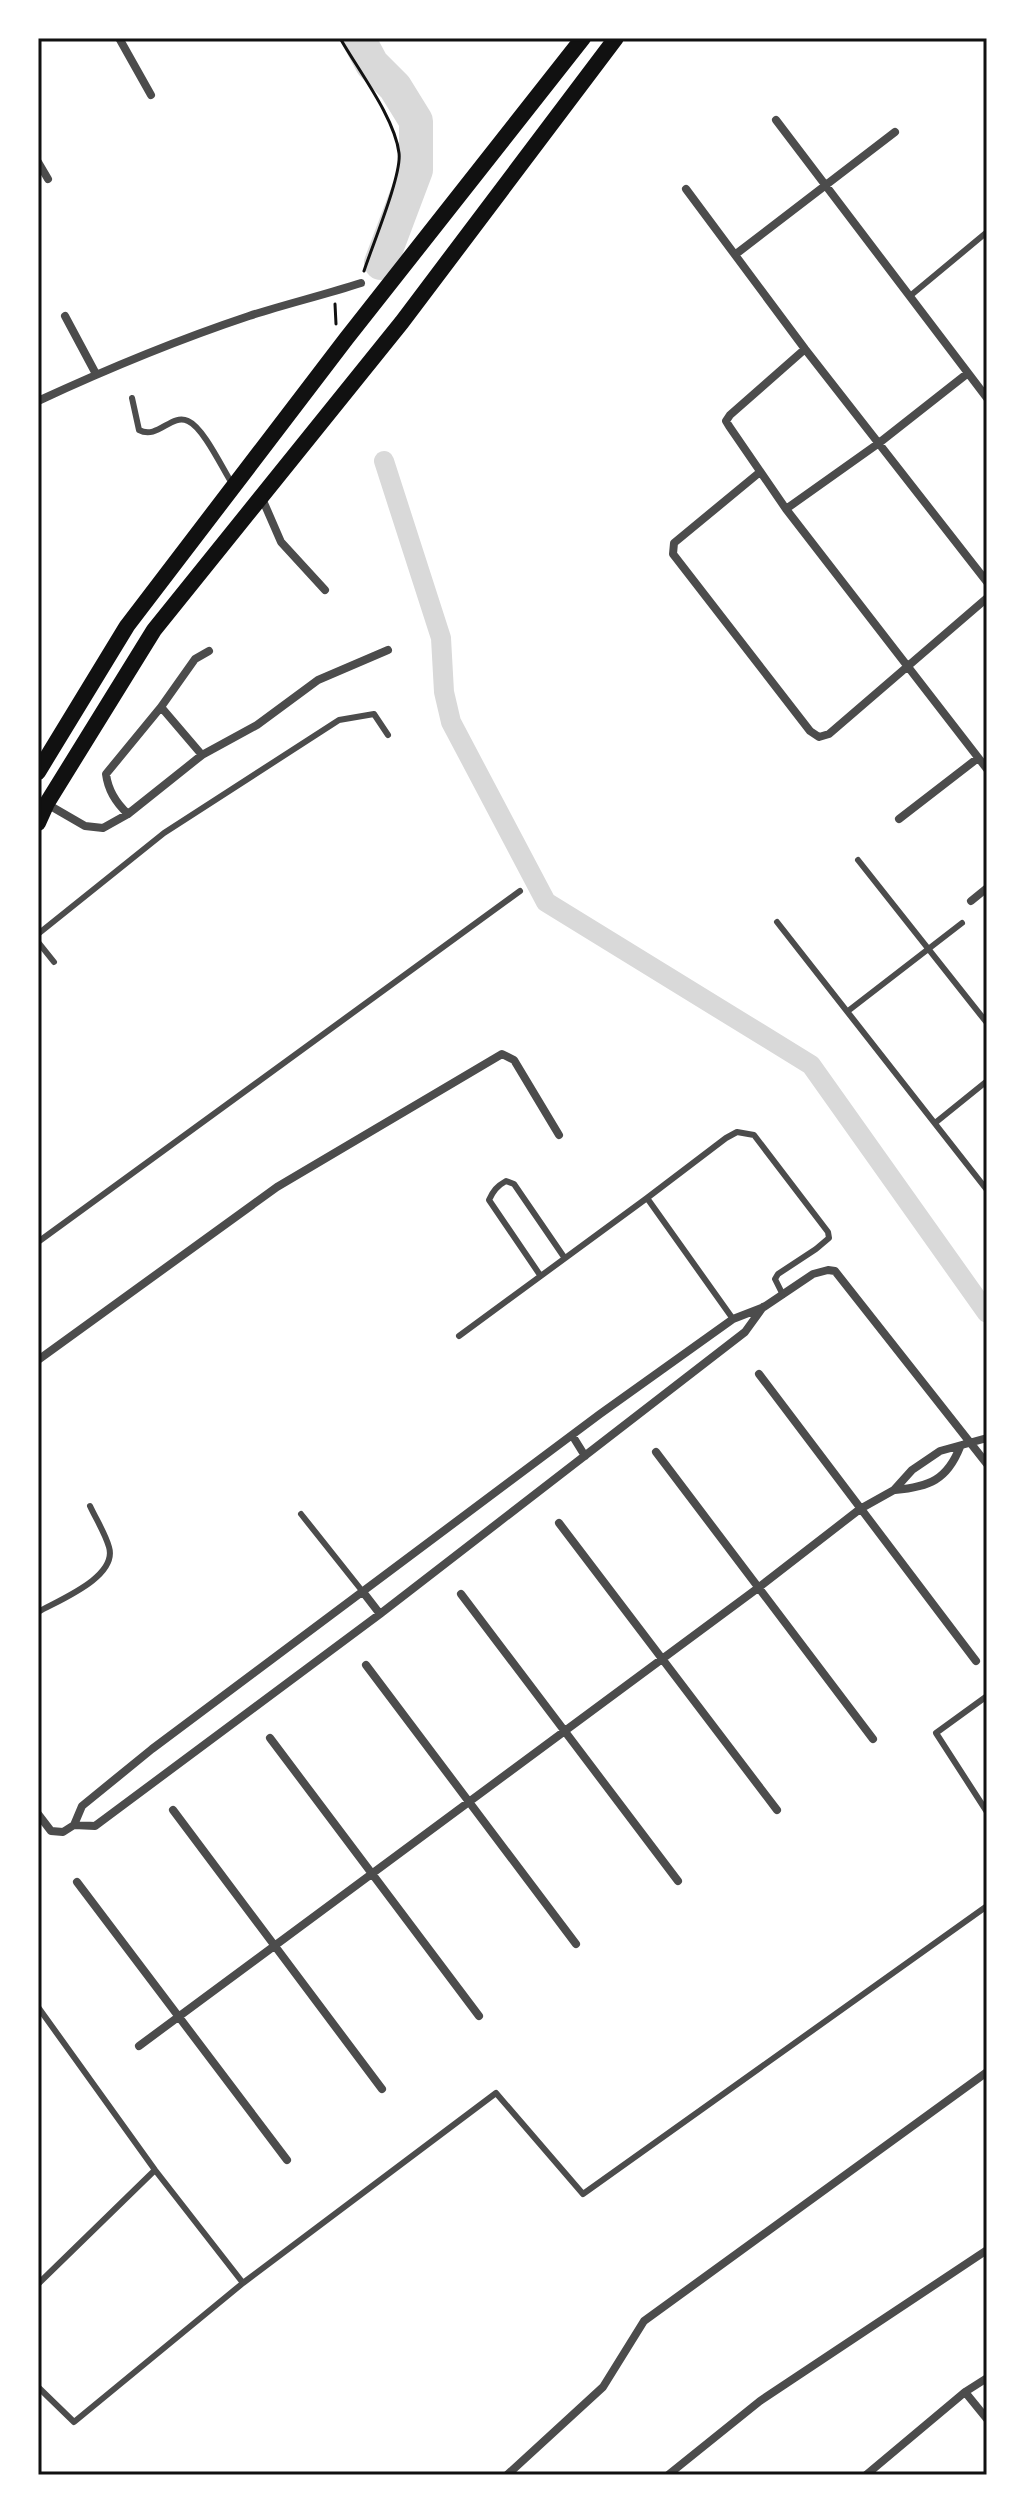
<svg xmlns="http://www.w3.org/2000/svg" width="1025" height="2513" font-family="'Fira Sans Condensed',sans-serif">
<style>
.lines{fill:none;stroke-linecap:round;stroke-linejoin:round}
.canal{stroke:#d9d9d9;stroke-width:20}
.river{stroke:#d9d9d9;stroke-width:34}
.path{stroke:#111;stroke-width:3}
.service{stroke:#4c4c4c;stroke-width:6}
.minor{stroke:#4c4c4c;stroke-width:8}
.secondary{stroke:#111;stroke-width:16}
.neatline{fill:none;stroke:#111;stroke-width:3}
</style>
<rect width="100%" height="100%" fill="#fff"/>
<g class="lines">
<!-- canal -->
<path class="canal" d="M384 461 441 638 444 692 451 722 546 902 811 1065 987 1313"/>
<!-- river -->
<path class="river" d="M358 38 372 64 395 87 416 121V170L381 263"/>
<!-- path -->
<path class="path" d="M340 38C358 70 395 118 399 153 402 175 372 246 364 271
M335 304 336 324"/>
<!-- service -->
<path class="service" d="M910 296 987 232
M132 398 139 430C158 440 171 413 188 421 204 428 223 470 233 485
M858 860 987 1023
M777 922 987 1190
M38 934 164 833 339 720 374 714 388 735
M38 942 54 962
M848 1011 962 923
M935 1123 987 1081
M647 1198 726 1138 737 1132 754 1135 828 1232 829 1238 816 1249 778 1274 775 1279 783 1295
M38 1242 520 891
M540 1275 489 1200C493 1191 497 1186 506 1181L514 1184 564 1257
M459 1336 647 1198 733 1319
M301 1514 363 1592
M38 1612C59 1600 118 1577 109 1547 105 1533 96 1519 90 1506
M987 1696 936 1733 987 1812
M38 2007 155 2170 243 2283 496 2093 583 2194 987 1906
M38 2284 155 2170
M38 2387 74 2422 243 2283"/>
<!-- minor -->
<path class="minor" d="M119 38 151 95
M776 120 987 398
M38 162 48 179
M686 189 805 349 987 582
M736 254 895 132
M65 316 96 374
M805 349 730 415 726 421 729 426 786 509 987 769
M38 401C107 369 177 340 249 316 286 304 324 295 361 283
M760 472 674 543 673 554 810 731 819 737 829 734 987 598
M261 496 281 542 325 590
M786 509 879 443 968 373
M202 755 161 707 195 659 209 651
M47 804 85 826 103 828 128 814 202 755 257 725 318 680 388 650
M128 814C116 803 108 790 106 774L161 707
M899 819 978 758
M971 901 987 888
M38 1360 277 1187 502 1054 514 1060 559 1135
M759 1374 976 1661
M572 1435 585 1456
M656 1452 873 1739
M895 1490C929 1487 947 1480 960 1447
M559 1523 777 1810
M363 1592 380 1614
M461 1594 678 1881
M366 1665 576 1944
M270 1738 479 2016
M173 1810 382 2089
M38 1814 51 1831 63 1832 74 1825 95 1826 380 1614 745 1332 763 1307
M74 1825 82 1806 152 1749 600 1414 733 1319 764 1307 813 1274 828 1270 835 1271 987 1464
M77 1882 287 2160
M139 2046 758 1588 860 1509 894 1490 912 1470 940 1451 987 1438
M965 2392 987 2419
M507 2475 603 2387 644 2321 987 2072
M668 2475 760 2401 987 2250
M866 2475 965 2392 987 2378"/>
<!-- secondary -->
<path class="secondary" d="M38 772 127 626 346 339 583 38
M38 823 47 803 154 630 402 322 616 38"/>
</g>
<!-- border -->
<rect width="1025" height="2513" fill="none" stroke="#ffffff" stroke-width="80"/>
<rect x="40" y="40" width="945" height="2433" class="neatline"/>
</svg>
